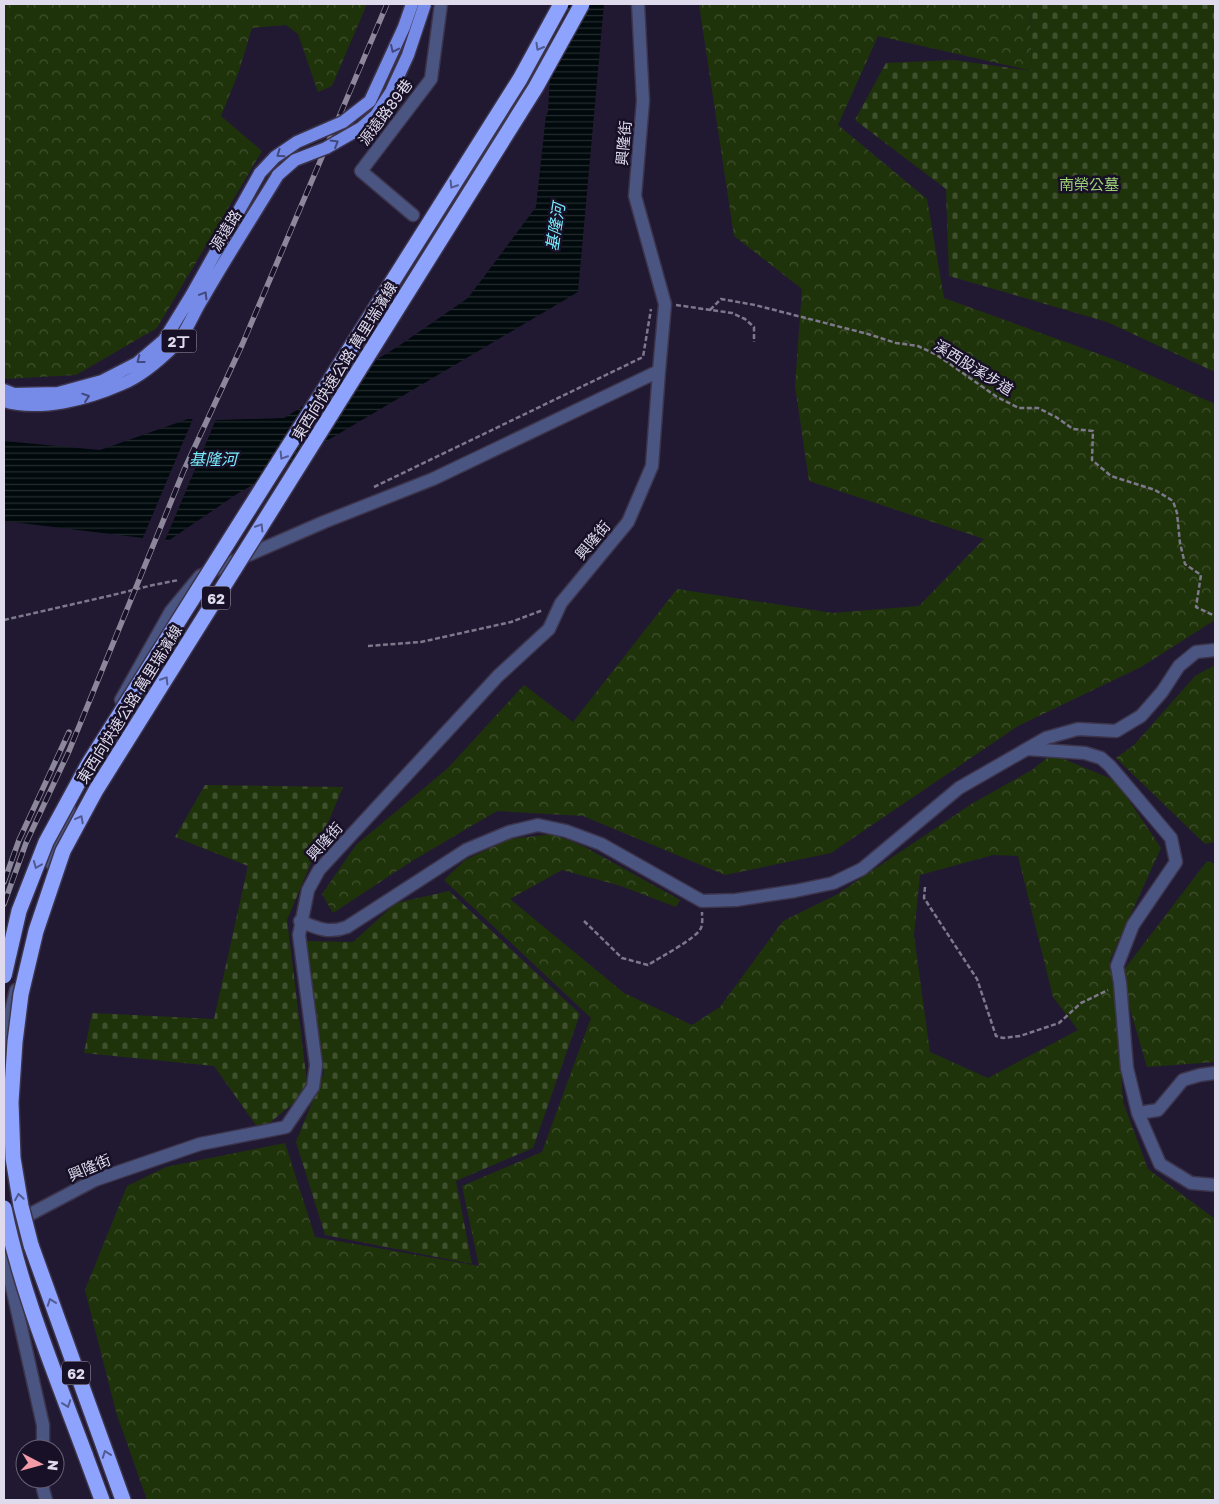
<svg xmlns="http://www.w3.org/2000/svg" width="1219" height="1504" font-family="'Golos Text','Noto Sans TC',sans-serif">
<style>
.forest{fill:url(#forest-crowns);fill-rule:evenodd}
.cemetery{fill:url(#cemetery-stones)}
.water{fill:url(#water-rules)}
.pier{fill:#211931}
.lines{fill:none;stroke-linecap:round;stroke-linejoin:round}
.minor-casing{stroke:#3c344b;stroke-width:15}
.major-casing{stroke:#3c344b;stroke-width:15}
.highway-casing{stroke:#3c344b;stroke-width:18}
.path{stroke:#7e788c;stroke-width:2.5;stroke-dasharray:5 2.5;stroke-linecap:butt}
.minor{stroke:#4a5582;stroke-width:12}
.major{stroke:#768be8;stroke-width:12}
.highway{stroke:#8ea3fd;stroke-width:15}
.rail-casing{stroke:#8d879b;stroke-width:5.5}
.rail{stroke:#171027;stroke-width:4;stroke-dasharray:11;stroke-linecap:butt}
.major-bridge-casing{stroke:#3c344b;stroke-width:15;stroke-linecap:butt}
.highway-bridge-casing{stroke:#3c344b;stroke-width:18;stroke-linecap:butt}
.major-bridge{stroke:#768be8;stroke-width:12}
.highway-bridge{stroke:#8ea3fd;stroke-width:15}
.oneway{stroke:#525a92}
.oneway2{stroke:#42477e}
.labels{text-anchor:middle;dominant-baseline:central;stroke-width:5;stroke-linejoin:round;paint-order:stroke}
.shield{fill:#171027;stroke:#a39eb1;stroke-width:1}
.shield-label{font-size:14px;font-weight:bold;fill:#dfdbec}
.street-label{font-size:15px;fill:#dfdbec;stroke:#171027}
.park-label{font-size:15px;fill:#9ed173;stroke:#171027}
.water-label{font-size:16px;font-style:italic;fill:#77ecfc;stroke:#171027}
</style>
<defs>
<pattern id="forest-crowns" width="20" height="18" patternUnits="userSpaceOnUse" patternTransform="scale(1.25)"><rect width="20" height="18" fill="#1f330a"/><path d="M2 6a3 3 0 1 1 6 0M12 15a3 3 0 1 1 6 0" fill="none" stroke="#3f502e"/></pattern>
<pattern id="cemetery-stones" width="16" height="16" patternUnits="userSpaceOnUse" patternTransform="scale(1.25)"><rect width="16" height="16" fill="#1f330a"/><path d="M2 7V4a2 2 0 0 1 4 0v3zM10 15v-3a2 2 0 0 1 4 0v3z" fill="#3f502e"/></pattern>
<pattern id="water-rules" width="6" height="5" patternUnits="userSpaceOnUse" patternTransform="scale(1.25)"><rect width="6" height="5" fill="#00090b"/><path d="M0 2.5h6" fill="none" stroke="#252c2f"/></pattern>
</defs>
<rect width="100%" height="100%" fill="#211931"/>
<!-- forest -->
<path class="forest" d="M4 4H367L332 86 318 92 298 34 286 25 252 28 238 74 221 116 262 151 157 328 76 375 4 379Z
M699 4H1030L1032 71 878 36 838 125 927 199 944 298 1118 361 1215 404V620L1141 667 1018 726 831 853 725 875 583 816 497 811 412 861 333 913 322 894 356 845 448 768 524 685 573 722 677 589 833 613 919 606 984 539 809 481 795 386 802 289 734 236Z
M1215 665V842L1205 844 1116 758 1134 745 1195 676Z
M1052 754 1116 781 1161 848 1110 960 1117 1013 1123 1102 1148 1169 1215 1219V1500H147L116 1412 85 1290 127 1186 166 1167 285 1143 315 1237 479 1266 462 1186 542 1152 591 1018 444 880 465 860 510 839 553 834 585 847 680 900 676 907 621 886 562 870 510 899 624 993 692 1025 720 1007 783 921 836 895 973 803 1032 770ZM993 855 1018 856 1053 997 1078 1030 988 1078 930 1052 914 935 920 875Z
M1207 861 1215 864V1062L1147 1067 1120 975Z"/>
<!-- cemetery -->
<path class="cemetery" d="M1030 4H1215V372L1107 322 949 276 946 189 855 120 886 63 954 60 1032 71Z
M205 785 343 787 287 920 308 1091 260 1131 214 1066 84 1053 92 1013 214 1019 248 866 175 837Z
M449 891 580 1014 533 1148 456 1181 472 1264 325 1235 296 1142 324 1073 303 941 353 942 396 903Z"/>
<!-- water -->
<path class="water" d="M554 4H604L578 292 237 494 168 541 4 521V441L100 450 188 419 217 420 284 418 400 345 468 298 536 207 546 115 548 112Z"/>
<!-- pier -->
<path class="pier" d="M194 416 217 417 164 543 142 540Z"/>
<g class="lines">
<defs>
<path id="minor" d="M413 215 361 171 431 79 441 4
M121 700 171 611 200 576 324 522 433 479 659 371 665 304 635 196 643 101 638 4
M1027 749 1085 753 1101 758 1110 766 1171 838 1176 862 1133 925 1117 966 1120 983 1127 1068 1138 1113 1160 1164 1191 1183 1215 1185
M51 863 69 808
M300 921C316 928 329 934 347 927L466 850 509 832 538 825 566 831 601 844 702 901 736 900 795 891 833 883 862 869 959 788 1046 738 1078 729 1116 731 1141 716 1162 692 1179 666 1196 652 1215 650
M4 1066 9 1019 16 990
M1138 1113 1158 1110 1183 1080 1200 1075 1215 1073
M4 1228 95 1180 200 1144 286 1127 313 1087 316 1065 299 935 308 890 319 870 498 676 549 629 561 603 628 522 652 466 659 371
M4 1252 43 1425V1449
M43 1479V1489L46 1500"/>
<path id="major" d="M4 390 14 394 58 393 102 381 137 363 164 340 191 296 260 173
M4 401C40 412 88 399 122 384 142 376 161 359 176 344 185 335 195 310 203 298 227 256 253 216 278 175"/>
<path id="highway" d="M31 1245 123 1500
M85 1454 102 1500"/>
</defs>
<!-- minor casing -->
<use href="#minor" class="minor-casing"/>
<!-- major casing -->
<use href="#major" class="major-casing"/>
<!-- highway casing -->
<use href="#highway" class="highway-casing"/>
<!-- path -->
<path class="path" d="M676 305 732 313 745 319 754 327V342
M710 310 721 299 755 305 868 334 896 343 918 346 937 355 997 397 1019 408H1038L1056 417 1073 429 1093 431 1092 460 1111 476 1155 490 1173 501 1177 513 1180 543 1185 564 1201 575 1196 607 1215 616
M374 487 643 357 651 309
M4 620 113 595 153 585 179 580
M368 646 421 642 511 622 543 610
M925 887 924 898 977 979 996 1036 1003 1038 1020 1036 1059 1023 1081 1003 1108 990
M584 921 622 958 648 965C660 957 696 939 701 928 703 923 702 917 702 912"/>
<!-- minor -->
<use href="#minor" class="minor"/>
<!-- major -->
<use href="#major" class="major"/>
<!-- highway -->
<use href="#highway" class="highway"/>
<defs>
<path id="rail" d="M4 882 19 840 69 732
M4 904 26 843 69 751 184 470 242 345 387 4"/>
</defs>
<!-- rail casing -->
<use href="#rail" class="rail-casing"/>
<!-- rail -->
<use href="#rail" class="rail"/>
<defs>
<path id="major-bridge" d="M260 173 275 157 297 142 343 122 370 101 404 27 412 4
M278 175 295 160 326 148 361 128 376 115 391 92 408 55 425 4"/>
<path id="highway-bridge" d="M4 976 19 911 46 842 89 763 520 79 561 4
M4 1208C21 1292 55 1373 85 1454
M31 1245 21 1206 13 1158 11 1102 15 1042 21 994 36 931 63 851 96 790 536 87 582 4"/>
</defs>
<!-- major-bridge casing -->
<use href="#major-bridge" class="major-bridge-casing"/>
<!-- highway-bridge casing -->
<use href="#highway-bridge" class="highway-bridge-casing"/>
<!-- major-bridge -->
<use href="#major-bridge" class="major-bridge"/>
<!-- highway-bridge -->
<use href="#highway-bridge" class="highway-bridge"/>
</g>
<!-- one-way arrows -->
<defs><path id="oneway-chevron" d="M-2-3.5L2.5 0L-2 3.5" fill="none" stroke-width="1.6" stroke-linecap="round" stroke-linejoin="round" transform="scale(1.25)"/></defs>
<g class="oneway">
<use href="#oneway-chevron" transform="translate(539 47) rotate(120)"/>
<use href="#oneway-chevron" transform="translate(453 185) rotate(122)"/>
<use href="#oneway-chevron" transform="translate(283 456) rotate(122)"/>
<use href="#oneway-chevron" transform="translate(260 527) rotate(-58)"/>
<use href="#oneway-chevron" transform="translate(165 680) rotate(-58)"/>
<use href="#oneway-chevron" transform="translate(80 819) rotate(-62)"/>
<use href="#oneway-chevron" transform="translate(37 865) rotate(112)"/>
<use href="#oneway-chevron" transform="translate(19 1197) rotate(-99)"/>
<use href="#oneway-chevron" transform="translate(51 1302) rotate(-110)"/>
<use href="#oneway-chevron" transform="translate(67 1404) rotate(70)"/>
<use href="#oneway-chevron" transform="translate(106 1454) rotate(-110)"/>
</g>
<g class="oneway2">
<use href="#oneway-chevron" transform="translate(394 49) rotate(115)"/>
<use href="#oneway-chevron" transform="translate(335 143) rotate(-31)"/>
<use href="#oneway-chevron" transform="translate(280 154) rotate(145)"/>
<use href="#oneway-chevron" transform="translate(204 295) rotate(-59)"/>
<use href="#oneway-chevron" transform="translate(140 360) rotate(143)"/>
<use href="#oneway-chevron" transform="translate(86 397) rotate(-19)"/>
</g>
<g class="labels">
<!-- shield labels -->
<g class="shield">
<rect x="161.5" y="329.5" width="35" height="23" rx="4"/>
<rect x="202" y="586.5" width="28" height="23" rx="4"/>
<rect x="62" y="1361.5" width="28" height="23" rx="4"/>
</g>
<g class="shield-label">
<text x="179" y="341">2丁</text>
<text x="216" y="598">62</text>
<text x="76" y="1373">62</text>
</g>
<!-- street labels -->
<g class="street-label">
<text transform="translate(385 112) rotate(-53)">源遠路89巷</text>
<text transform="translate(623 143) rotate(-85)">興隆街</text>
<text transform="translate(225 230) rotate(-58)">源遠路</text>
<text transform="translate(344 361) rotate(-58)">東西向快速公路 萬里瑞濱線</text>
<text transform="translate(974 367) rotate(32)">溪西股溪步道</text>
<text transform="translate(592 540) rotate(-50)">興隆街</text>
<text transform="translate(129 704) rotate(-58)">東西向快速公路 萬里瑞濱線</text>
<text transform="translate(324 841) rotate(-48)">興隆街</text>
<text transform="translate(89 1167) rotate(-23)">興隆街</text>
</g>
<!-- park labels -->
<g class="park-label">
<text x="1089" y="184">南榮公墓</text>
</g>
<!-- water labels -->
<g class="water-label">
<text transform="translate(555 227) rotate(-81)">基隆河</text>
<text x="213" y="459">基隆河</text>
</g>
</g>
<!-- border -->
<rect width="1219" height="1504" fill="none" stroke="#dfdbec" stroke-width="10"/>
<!-- north arrow -->
<g transform="translate(40 1464) rotate(96)"><circle r="24" fill="#171027" stroke="#676176"/>
<path d="M0-4L9 19L0 12L-9 19Z" fill="#f39aa9"/>
<text y="-8" font-size="14" font-weight="bold" text-anchor="middle" fill="#dfdbec">N</text>
</g>
</svg>
